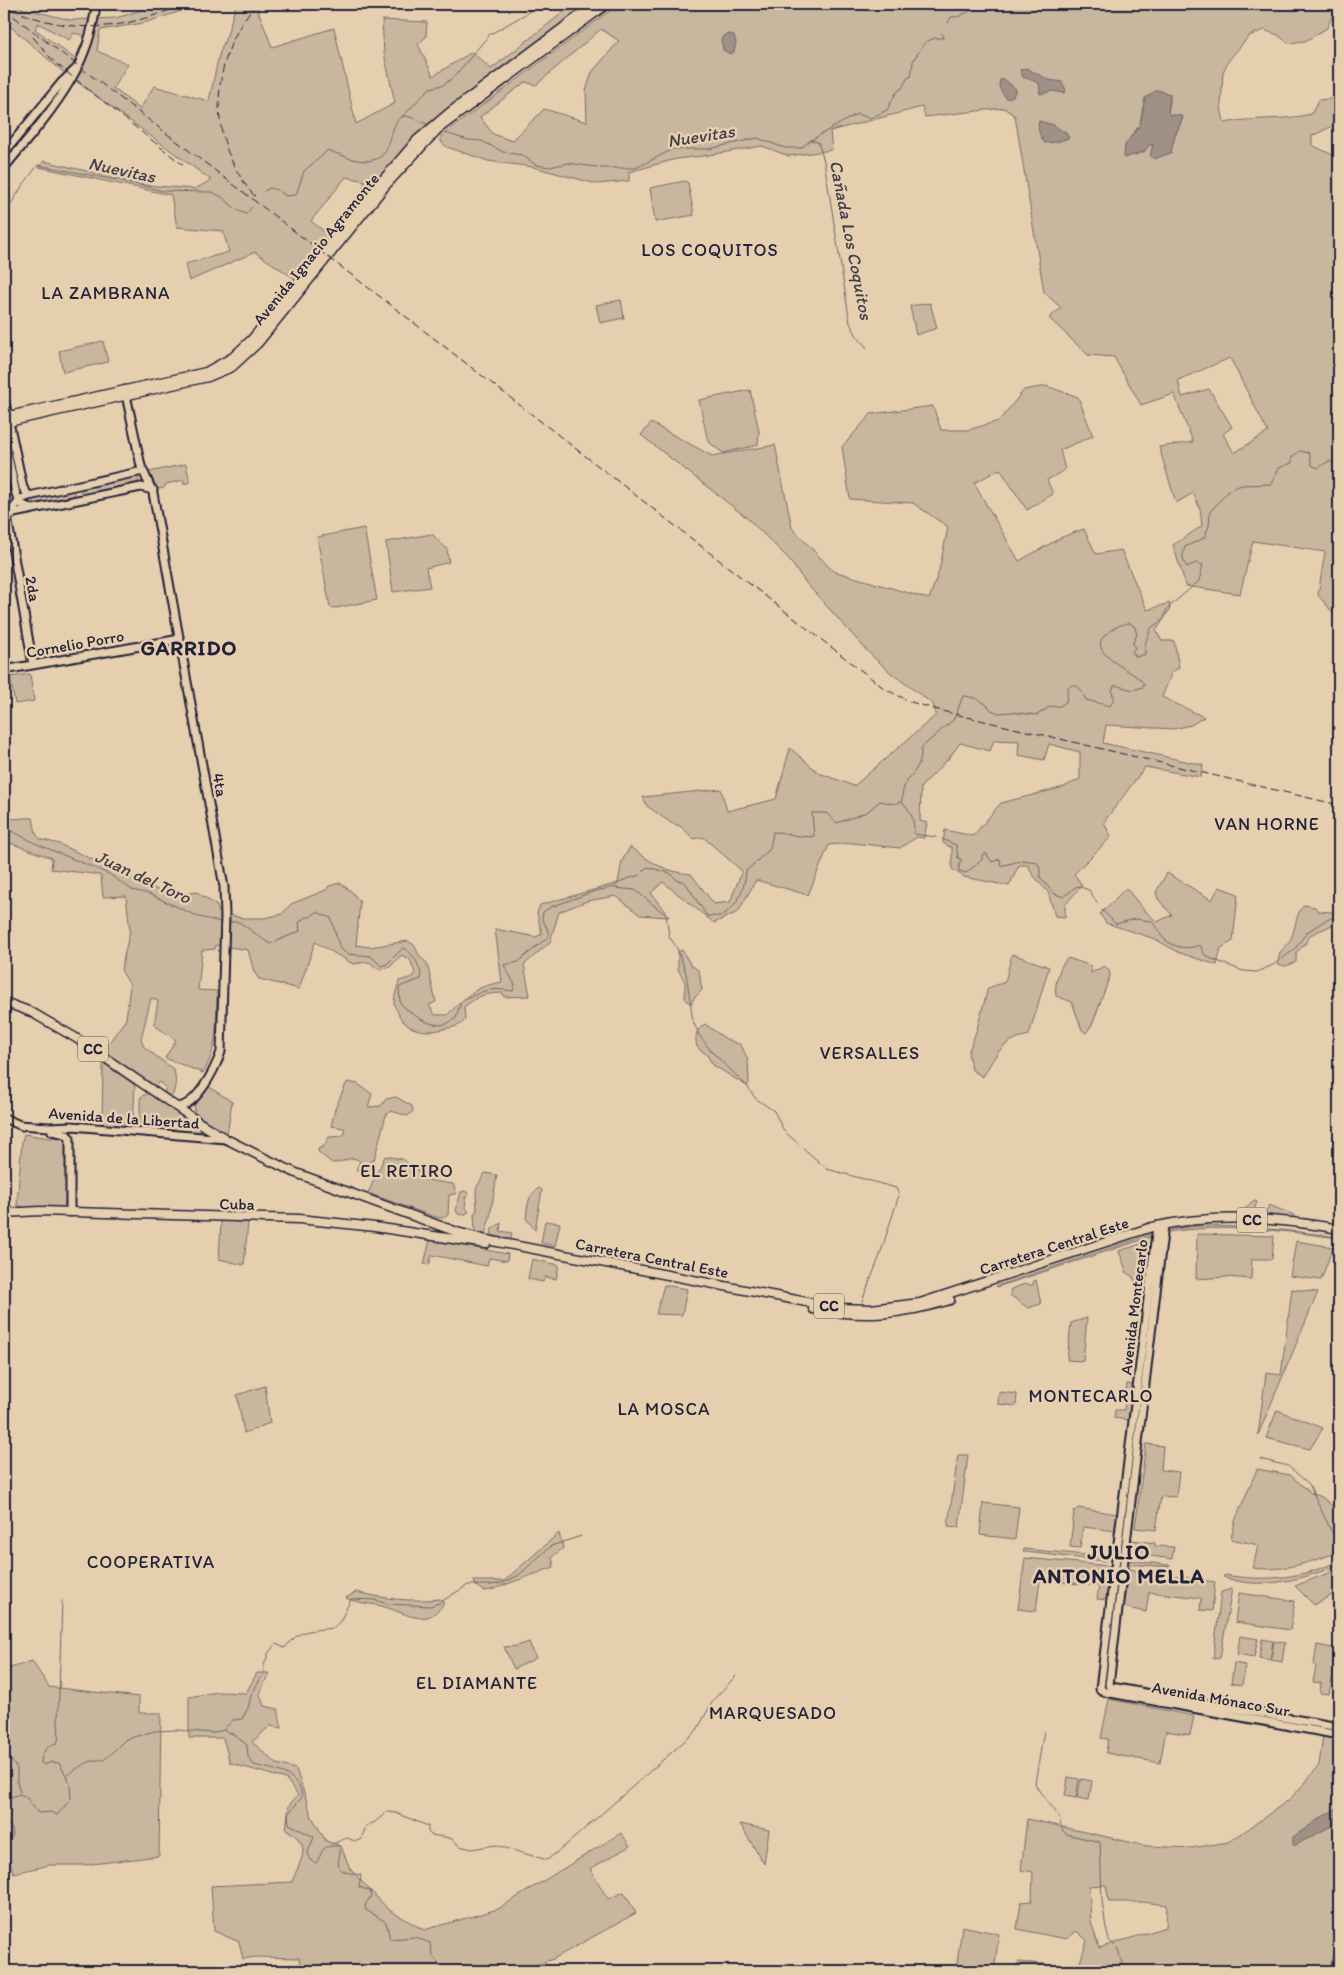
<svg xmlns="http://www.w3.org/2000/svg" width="1343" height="1975" font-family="Itim,sans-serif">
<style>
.green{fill:#c9b69e;stroke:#766c6c;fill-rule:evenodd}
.water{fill:#a09186;stroke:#6e6568}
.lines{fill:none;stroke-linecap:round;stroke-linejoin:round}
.stream{stroke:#6e6568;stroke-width:1}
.secondary-casing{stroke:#22223b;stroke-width:11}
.primary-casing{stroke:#22223b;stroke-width:11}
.secondary{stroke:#e6cfaf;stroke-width:7}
.primary{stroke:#e6cfaf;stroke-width:8}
.rail{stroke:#22223b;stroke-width:1;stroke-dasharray:8 4;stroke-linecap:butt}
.labels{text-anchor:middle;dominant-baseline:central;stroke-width:5;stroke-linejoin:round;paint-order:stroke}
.shield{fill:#e6cfaf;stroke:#5d565e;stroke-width:1}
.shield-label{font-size:15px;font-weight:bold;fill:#22223b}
.street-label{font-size:16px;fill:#22223b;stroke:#e6cfaf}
.water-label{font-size:18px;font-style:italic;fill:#423e4e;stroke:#e6cfaf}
.neighbourhood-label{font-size:18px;letter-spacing:1px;fill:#22223b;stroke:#e6cfaf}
.district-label{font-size:21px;font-weight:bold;letter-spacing:1px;fill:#22223b;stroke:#e6cfaf}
</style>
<rect width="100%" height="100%" fill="#e6cfaf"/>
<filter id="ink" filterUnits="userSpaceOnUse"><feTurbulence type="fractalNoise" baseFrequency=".02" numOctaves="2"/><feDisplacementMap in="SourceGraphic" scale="10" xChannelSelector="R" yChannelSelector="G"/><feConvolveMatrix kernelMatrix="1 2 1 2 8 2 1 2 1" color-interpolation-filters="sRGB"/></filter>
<g filter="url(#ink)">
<!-- green -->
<path class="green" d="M4 4H19L21 8 71 20 116 18 161 4H203L144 23 100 30 97 51 128 64 113 88 140 109 154 86 209 101 219 55 227 35 236 4H262L257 8 272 47 334 28 356 124 395 103 384 53 382 20 427 22 426 37 418 44 433 76 472 52 491 69 574 4H590L424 128 295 279 255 252 189 281 185 264 229 252 223 231 177 227 171 195 39 167 44 161 145 185 195 189 211 180 62 71 4 21ZM38 23 69 40 74 33 85 36 75 59 35 29ZM346 177 365 181C359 203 346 220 330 236L311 221Z
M619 4H1338L1327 28 1305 41 1288 43 1278 35 1264 30 1249 36 1229 60 1223 72 1221 106 1224 123C1253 117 1283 121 1311 114L1319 100 1339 98V123L1312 136V145L1339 158V620L1318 595 1325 552 1253 541 1240 594 1186 586 1173 545 1202 526 1200 509 1193 493 1176 503 1159 447 1193 442 1174 394 1141 405 1114 357 1088 355 1049 318 1061 308 1044 292 1015 116 1004 108 925 117 922 107 830 131 832 150 789 156 762 146 703 156 676 159 629 172V181L597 184 533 167 488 161 447 147 441 142V136ZM601 29 619 41 592 72 586 91 587 122 544 109 512 141 493 134 480 117 525 82 536 85ZM1157 90 1170 94V103L1168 112 1170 115 1183 118C1178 129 1172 141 1171 153L1153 148V145H1149L1144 152 1125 157 1131 136 1140 125 1143 106ZM1230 358 1268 432 1234 453 1223 434 1232 427 1209 389 1182 397 1178 380Z
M60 88 62 92 4 165V157Z
M685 181 688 183 694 215 655 222 650 188Z
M621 300 624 318 600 323 596 305Z
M930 303 937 328 916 335 910 306Z
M103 341 108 362 63 372 59 351Z
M1046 386 1078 397 1093 436 1060 450 1065 470 1047 480 1053 494 1027 510 1000 469 974 483 1019 561 1062 537 1084 529 1096 554 1121 550 1147 610 1169 603 1170 609 1156 631 1162 641H1174L1179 668 1172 672 1162 697 1204 717 1191 725 1173 729 1106 725 1103 743 1203 765 1201 777 1145 767 1104 822 1111 837 1074 874 1082 885 1065 905V917L1055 916 1048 892 1033 875 1028 865H1019L1009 886 964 877 952 869V848L943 843 945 830 973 836 1001 803 1064 787 1080 779V752L1049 744 1044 760 1018 755 1019 741 994 740 990 751 960 743 949 758 921 787 920 821 927 823 924 838 917 837 900 848 852 843 829 845 808 895 756 880 738 912 714 923 663 882 651 893 669 917 640 915 616 896 587 901 559 912 550 942 524 965 530 996 504 997 503 993C483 994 479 995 464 1007L465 1020C459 1027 453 1027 444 1029 428 1033 407 1032 399 1015 398 1011 395 1008 394 1004 394 996 397 989 399 981L413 977 415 973 410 959 401 955 390 967 380 970 369 962 353 964 315 942 299 989 259 979 254 972 248 950 216 945 215 949 202 950 198 990 217 991C216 1019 219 1048 203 1073L165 1058 176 1040 154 1025 158 1001 151 998 141 1039 144 1047 173 1069C177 1076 176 1091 171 1097L164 1092 166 1088 159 1082 155 1086 103 1051 126 1019 130 985 121 970 130 930 126 896 103 897 101 876 94 874 51 869 52 858 4 841V817C13 821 23 817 33 818L36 834 40 839 59 844 107 866 121 865 124 875 171 896 197 892 217 906 219 913 243 918H264L282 914 291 904 326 890 329 886 340 883 351 891 360 902 356 945 370 947 408 941 414 945 420 957 427 963 436 1002 429 1005 435 1015H447C468 996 472 987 502 982L495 929 536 937 542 934 537 913 540 905 618 883 622 861 630 847C651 862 664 872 691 874L714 904 730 902 742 871 703 837 694 839 680 826 671 823 647 806 643 797 721 789 727 811 776 799 790 748 819 773 854 786 936 715 933 704 891 673 868 652 806 583 787 557 746 517 641 435 651 423 712 456 775 445 792 528 833 571 929 599 939 571 948 527 913 503 850 499 842 447 871 414 933 406 941 430H968L999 421 1024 390Z
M750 390 759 431 758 445 723 453 710 443 707 437 699 400Z
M186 464 190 482 183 484 184 480 166 484 164 488 158 489 149 472Z
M135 477 139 479 137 483 82 495 80 493 82 489Z
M69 491H73L75 494 72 497 31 505 29 504 31 499Z
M364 528 377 600 335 608 330 607 317 537Z
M432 534 447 549 449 562 426 568 430 587 393 592 386 542Z
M30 674 34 701 15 704 10 677Z
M1167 873 1212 900 1219 887 1238 894 1233 941 1221 948 1217 965 1180 953 1155 939 1106 923 1100 914 1126 888 1144 910 1157 922 1172 915 1158 899 1156 892Z
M1304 905 1315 907 1318 911 1331 912 1339 910V922L1310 935 1305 944 1296 953V962L1286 966 1278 964 1280 952C1300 935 1291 919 1304 905Z
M682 950 690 964 699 971 702 990 694 998 691 1004 685 999V982L678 969V952Z
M1012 954 1049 967 1029 1035C1002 1040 996 1054 983 1077L972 1070 968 1053 977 1029 988 988 1005 982Z
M1068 958 1091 966V973L1104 966 1109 970 1110 976 1092 1025 1086 1033 1082 1030 1072 1002 1056 996C1054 985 1059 965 1068 958Z
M705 1024 726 1039 741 1045 748 1060 749 1083 747 1086 713 1065 707 1055 697 1047C695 1037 695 1030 705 1024Z
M103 1063 135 1085 133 1128 102 1125Z
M347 1082 358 1084 372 1094 368 1107 381 1106 386 1099 396 1097 412 1106 413 1111 408 1116 391 1111 386 1115 374 1160 367 1163 363 1171 356 1170 360 1161C352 1154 342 1164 332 1163L319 1153 318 1149 324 1146 329 1137 343 1136 345 1132 344 1128 331 1126 335 1109Z
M205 1084 232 1102 227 1135 195 1113 194 1102Z
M146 1094H151L197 1124 201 1128V1132L199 1134 140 1129V1101L141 1097Z
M24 1134 50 1138 62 1135 67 1140 65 1204 62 1207 25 1208 17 1205 22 1141Z
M385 1156 402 1159 418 1171 427 1180 453 1184 456 1192 455 1194 449 1195 448 1215 443 1218 435 1217 368 1193Z
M485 1173 497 1175 490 1217 485 1234 475 1233 474 1213 477 1211 476 1189Z
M539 1188 542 1190 535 1230 526 1218C528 1205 527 1196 539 1188Z
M465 1191 468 1193V1197H465L466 1208 469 1212 464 1215 458 1214 456 1210 461 1192Z
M1254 1200 1257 1202 1253 1212 1266 1213 1269 1205 1294 1215 1293 1220 1240 1215 1242 1211Z
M221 1221 248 1222 244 1265 219 1259Z
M545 1221 560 1223 555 1246 541 1243Z
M501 1223 500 1231 512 1233 511 1240 491 1235 492 1229Z
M1198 1226C1245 1226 1291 1230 1338 1237L1337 1238C1281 1230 1224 1224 1167 1232L1168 1230Z
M1153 1234 1154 1236 997 1287 996 1286Z
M1197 1234 1274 1236 1272 1259H1252L1251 1279 1226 1277 1196 1279Z
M430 1240 508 1254 507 1261 489 1258 487 1266 432 1255 429 1265 424 1264Z
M1296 1241 1333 1247 1321 1280 1290 1276Z
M1148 1242 1152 1246 1147 1287 1140 1292 1133 1277 1127 1273 1119 1251Z
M532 1259 559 1265 556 1279 545 1277 543 1282 528 1279Z
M1036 1280 1041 1304 1028 1308 1010 1295 1011 1289 1028 1283 1029 1285H1033V1282Z
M664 1285 687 1289 682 1315 656 1314Z
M1292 1289 1318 1292 1258 1435 1266 1373 1281 1375Z
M1087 1318 1083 1361 1067 1360 1071 1323Z
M1127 1384 1133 1385 1128 1420 1114 1418 1115 1410H1124Z
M265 1386 270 1423 244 1433 237 1395Z
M999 1392 1017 1394 1016 1406 998 1404Z
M1277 1410 1323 1428 1310 1449 1266 1438Z
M1146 1444 1163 1446 1161 1470 1179 1472 1176 1497 1161 1496 1156 1530 1135 1528Z
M958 1455H968L959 1527 948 1526Z
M1257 1469 1290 1475 1311 1493 1322 1497 1339 1512V1552C1310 1562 1284 1572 1253 1568L1258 1545 1231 1539 1235 1521Z
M983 1503 1019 1507 1015 1539 980 1535Z
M1078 1508 1117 1514 1116 1531 1083 1527 1080 1548 1070 1547 1074 1512Z
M559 1533 563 1548 552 1557 554 1567 491 1590 483 1591 476 1586 474 1581H504Z
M1132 1540 1155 1543V1546L1174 1547 1172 1559 1130 1553Z
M1024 1549 1106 1557 1108 1559 1105 1561 1025 1552 1023 1551Z
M1025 1558 1110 1566 1107 1600 1097 1599 1099 1586 1040 1580 1036 1611 1018 1609Z
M1127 1560 1169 1565 1170 1567 1127 1564Z
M1339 1561V1565C1304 1579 1261 1591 1223 1577L1225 1575C1265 1582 1302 1578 1339 1561Z
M1128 1569 1215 1582 1212 1611 1200 1610 1201 1598 1149 1592 1146 1612 1123 1607Z
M1339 1569V1591L1314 1605 1295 1586Z
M1232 1589 1220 1658 1213 1659 1221 1592Z
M356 1592C386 1599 409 1602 440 1599L444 1603C427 1629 408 1614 385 1607 372 1603 359 1604 346 1598Z
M1239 1593 1295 1601 1290 1630 1235 1622Z
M1240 1636 1258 1639 1254 1657 1237 1654Z
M1262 1639 1273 1641 1270 1660 1259 1658Z
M1274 1641 1285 1643 1282 1662 1271 1660Z
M529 1642 536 1658 514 1669 504 1647 517 1646Z
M1317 1645 1338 1649 1329 1694 1320 1693 1321 1683 1313 1682 1316 1667 1314 1664Z
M32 1661 49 1687 139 1697V1713H161L159 1856 84 1865H50L14 1873 4 1850V1670Z
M1234 1663 1245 1665 1242 1685 1231 1683Z
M257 1673H269L260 1694 264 1706 278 1709 282 1728 270 1726 252 1742 277 1764 296 1769 312 1817 326 1841 341 1846 350 1869 389 1910 424 1930 498 1909 621 1833 630 1846 590 1869 608 1899 624 1892 636 1913 553 1959 518 1971H302L299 1958 255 1957 243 1959 239 1942 214 1931 211 1886 292 1882C301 1857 314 1847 286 1829L289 1805 298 1795 286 1779 230 1763 223 1738H189V1697L217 1692 246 1693Z
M1109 1699 1194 1716 1190 1735 1166 1731 1160 1763 1106 1753 1108 1739 1101 1738Z
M1323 1736 1339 1738V1942L1333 1955 1329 1971H1077L1087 1941 1077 1931 1066 1939 1017 1929 1021 1902 1032 1901 1033 1872 1021 1870 1027 1819 1147 1846 1192 1848 1228 1842 1241 1834 1290 1799 1305 1783 1319 1765ZM1106 1885 1109 1902H1142L1167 1905 1166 1927 1099 1948 1091 1921 1089 1886Z
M1068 1777 1079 1779 1076 1798 1065 1796Z
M1081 1779 1092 1781 1089 1800 1077 1798Z
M740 1824 769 1830 764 1864Z
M962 1926 999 1934 994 1971H956Z
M1018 1962 1046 1964 1044 1971H1016Z"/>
<!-- water -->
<path class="water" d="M729 34 734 35 736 43 734 52 730 54 723 50 721 40 723 36Z
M1026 68 1049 80 1062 82 1066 90 1064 93 1052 91 1040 94 1039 83 1023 77 1020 70Z
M1004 79 1016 89 1013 96 1007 99C1003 93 997 89 1000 80Z
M1157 90 1170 94 1168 112 1170 115H1179L1183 117C1178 129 1172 141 1171 153L1154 159 1150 155 1153 145H1149L1144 152 1124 158 1125 145 1140 125 1145 98Z
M1039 121 1054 125 1062 131H1065L1069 138 1056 142 1045 143C1040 137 1037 129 1039 121Z
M1339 1807V1822L1296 1845H1293V1837L1322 1817Z
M1339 1942V1971H1329L1333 1955Z"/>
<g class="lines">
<!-- stream -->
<path class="stream" d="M948 23 951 17C961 17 959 16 968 12 976 8 979 10 988 4
M402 117 430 88 443 85 454 77 489 35 529 12 531 4
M445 133 468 140 482 141 503 152 522 155 536 165 550 167 568 163 603 168H636L673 149H709L757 138 785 148H801L811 140 857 114 871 118 887 110 896 93 902 88 908 77H911L913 61 925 42 935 38H943L942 33
M811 140 818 142 824 161 850 323 857 336 867 348
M264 191 270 188 278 190 286 196 296 195 304 171 323 155 327 150C342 155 361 165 376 159 395 153 388 118 405 116 411 116 420 122 427 124
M4 215 23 185 38 165 126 182 163 191 212 192 222 197 237 210 246 214 252 207
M902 800C902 778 915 777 920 760 921 756 921 751 921 748L954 719 963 696C972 696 987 702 991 710L999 713 1011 712 1037 715 1049 707 1060 706 1066 702 1068 687C1078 680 1082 692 1086 700L1110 706 1114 699 1112 690 1115 685 1133 690 1143 687 1144 684C1137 671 1085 655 1105 635 1111 629 1122 623 1130 623L1134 626 1137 634 1133 643 1135 648 1132 651 1136 657 1145 654V644L1151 628 1164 619 1166 611 1171 605 1199 581 1203 565 1196 563 1187 567C1182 560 1182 556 1185 547L1204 538 1209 526 1210 512 1230 489 1242 485 1271 484 1279 468 1292 463V457L1300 451 1309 453 1312 465 1318 468 1329 461 1339 465
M902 802C912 811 914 820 914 834L936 837
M4 827 37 844 109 874 132 890 149 894 199 917 221 922
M942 839 956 845 958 858 962 860 959 865V871L966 873 982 860V855L986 853 992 862 1000 859 1001 866 1023 860 1037 862 1040 869V877L1053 893 1063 897 1077 886 1089 890 1098 904
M614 888 635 890 666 915 669 936 677 948 686 973 693 1021 699 1035 711 1051 747 1086 755 1098 774 1111 784 1131 827 1169 896 1188 899 1195 879 1258 862 1301
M1102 910 1116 924 1134 919 1152 921C1156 926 1159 933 1163 938 1173 948 1188 950 1200 945L1205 955 1212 959 1243 971 1257 972 1273 965 1294 950 1307 932 1326 920 1339 916
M228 922H239L270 944 300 931 299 923 305 917H310L317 912 331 918 340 949 348 954 371 956 381 966 387 964 403 948C414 953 421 967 421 979L399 987 400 1003C411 1014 430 1028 446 1024 449 1023 454 1019 456 1018L461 1002C483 991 487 987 513 991L515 985 504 965 518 962 549 936 547 928 542 919 543 912 551 907 592 892 613 887 626 879 638 876 647 867 670 873 677 880 685 882 707 916C712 916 719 917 723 915 738 906 745 887 746 871L770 849 773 832C788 832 800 839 814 836L812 813H826L837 823 867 812 880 801 895 804 902 801
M1260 1459 1288 1466 1309 1484 1335 1539
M62 1601 58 1724 59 1737 57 1743C47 1745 41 1753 41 1763L45 1765 51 1762 59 1763 66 1775
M4 1725 6 1729 4 1738 10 1759 17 1768V1782L20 1792
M224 1729 233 1720 242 1719 248 1708 251 1696 264 1672V1665L269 1652 276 1644 285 1648C300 1628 311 1631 334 1628L341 1620 351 1599 376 1600 387 1604 431 1606 439 1603 468 1585H491L503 1583 519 1575 551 1546 581 1536
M1044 1731 1035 1783C1040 1796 1052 1804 1058 1816 1061 1822 1060 1829 1066 1834L1100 1842 1102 1901 1106 1928 1109 1940 1118 1949 1124 1971
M4 1811 8 1798 20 1794 26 1797 38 1813 51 1812 57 1815 71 1799 70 1785 66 1776C78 1768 90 1758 104 1760L126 1739 155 1731 177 1730 213 1733 223 1730 233 1734 247 1745 248 1757 254 1765C274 1770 299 1772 302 1797L288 1814 289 1824 314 1837 308 1852 310 1860 316 1863C325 1849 319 1846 339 1846 341 1851 340 1853 339 1858 335 1873 350 1873 361 1875L359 1887 370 1891 371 1896 365 1905 366 1910 386 1922 390 1939 415 1937 430 1943 432 1954 443 1971
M4 1819 12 1829 13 1836 4 1843
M332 1844 347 1838 355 1841 361 1840 366 1826 375 1822 387 1812 396 1813 428 1826V1832L431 1835 449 1838 454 1840 459 1846 472 1849 495 1845 547 1860 565 1846 697 1730 714 1699 736 1676"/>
<defs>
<path id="secondary" d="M4 153 62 82 77 68
M4 168C46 116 89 73 96 4
M125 390 141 466 153 493 224 887 225 916 221 1052C215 1069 197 1106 177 1107
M9 422 23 488 29 496
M4 438 16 494 21 504 32 509
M9 514 21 499 29 496 143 471
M7 517 33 665
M7 517 14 513 141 487 153 490
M4 670 180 639
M4 1118 22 1126
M19 1125 49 1127 72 1126 226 1139
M52 1131 66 1134 70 1138V1212
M1164 1225 1109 1685 1111 1687 1339 1727
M1157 1226 1100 1689 1105 1692 1339 1735"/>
<path id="primary" d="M4 399 9 420
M4 417 206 372 233 357 252 339 381 182 417 140 449 113 595 4
M4 423 208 377 232 367 258 343 386 185 438 129 607 4
M4 1002 31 1012 76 1038 200 1123 226 1139 258 1155 296 1173 457 1232 487 1240 812 1303 838 1308 871 1309 920 1303 1152 1227C1212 1213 1279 1218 1339 1229
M4 1213 40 1211 299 1219 375 1227 486 1244
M813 1309C863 1318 902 1315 950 1300"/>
</defs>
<!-- secondary casing -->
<use href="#secondary" class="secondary-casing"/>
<!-- primary casing -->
<use href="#primary" class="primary-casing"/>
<!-- secondary -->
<use href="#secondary" class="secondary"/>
<!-- primary -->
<use href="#primary" class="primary"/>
<!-- rail -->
<path class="rail" d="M4 9 400 312 885 689 911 702 942 711 1339 805
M11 9C46 24 83 31 121 24 144 20 166 11 188 4
M33 37 54 62 183 165
M255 196C247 189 242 179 237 171 206 118 217 49 256 4"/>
</g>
</g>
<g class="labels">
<!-- shield labels -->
<g class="shield">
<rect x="78" y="1036.5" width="30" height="25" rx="4"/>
<rect x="1237" y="1207.5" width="30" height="25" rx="4"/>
<rect x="814" y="1293.5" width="30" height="25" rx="4"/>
</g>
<g class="shield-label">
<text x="93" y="1049">CC</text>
<text x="1252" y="1220">CC</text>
<text x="829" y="1306">CC</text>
</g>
<!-- street labels -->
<g class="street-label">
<text transform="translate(316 249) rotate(-51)">Avenida Ignacio Agramonte</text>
<text transform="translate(33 589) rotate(80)">2da</text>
<text transform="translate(75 644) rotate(-10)">Cornelio Porro</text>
<text transform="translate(220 785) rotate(80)">4ta</text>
<text transform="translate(124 1118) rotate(4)">Avenida de la Libertad</text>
<text transform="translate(237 1204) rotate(1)">Cuba</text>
<text transform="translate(1054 1246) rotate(-18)">Carretera Central Este</text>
<text transform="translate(652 1258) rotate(11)">Carretera Central Este</text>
<text transform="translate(1134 1307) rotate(-83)">Avenida Montecarlo</text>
<text transform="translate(1221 1699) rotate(10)">Avenida Mónaco Sur</text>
</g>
<!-- water labels -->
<g class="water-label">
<text transform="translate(701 136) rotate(-9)">Nuevitas</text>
<text transform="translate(122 170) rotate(12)">Nuevitas</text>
<text transform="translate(851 240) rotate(79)">Cañada Los Coquitos</text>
<text transform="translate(143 877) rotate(25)">Juan del Toro</text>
</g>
<!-- neighbourhood labels -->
<g class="neighbourhood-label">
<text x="710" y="250">LOS COQUITOS</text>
<text x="106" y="293">LA ZAMBRANA</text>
<text x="1267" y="824">VAN HORNE</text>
<text x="870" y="1053">VERSALLES</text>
<text x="407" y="1171">EL RETIRO</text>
<text x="1091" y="1396">MONTECARLO</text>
<text x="664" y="1409">LA MOSCA</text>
<text x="151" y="1562">COOPERATIVA</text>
<text x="477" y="1683">EL DIAMANTE</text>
<text x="773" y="1713">MARQUESADO</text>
</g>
<!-- district labels -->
<g class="district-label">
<text x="189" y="647">GARRIDO</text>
<text x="1119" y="1551">JULIO<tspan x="1119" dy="24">ANTONIO MELLA</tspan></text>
</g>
</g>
<!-- margin -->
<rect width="1343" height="1975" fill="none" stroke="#e6cfaf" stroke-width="20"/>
<rect x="10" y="10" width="1323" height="1955" fill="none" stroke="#22223b" stroke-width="2" filter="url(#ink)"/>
</svg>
